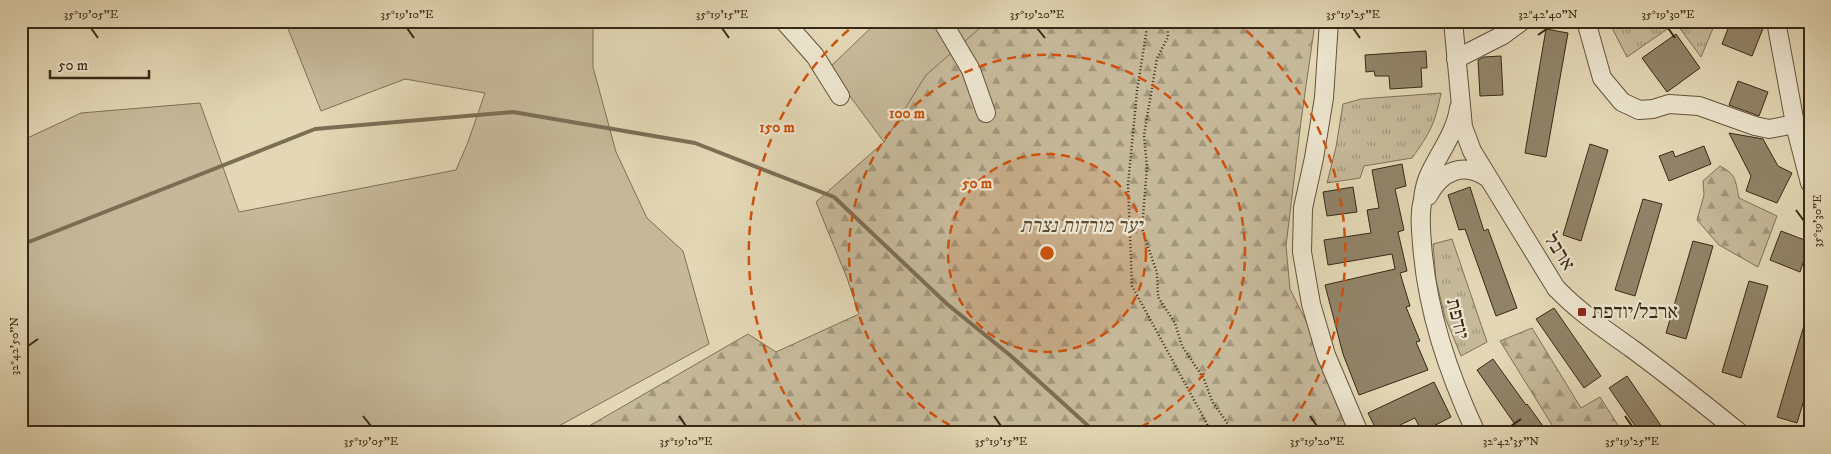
<svg xmlns="http://www.w3.org/2000/svg" width="1831" height="454" font-family="'IM FELL DW Pica','Frank Ruhl Libre',serif">
<style>
.green{fill:#c6b99a;stroke:#7f7158}
.forest{fill:url(#forest-firs);stroke:#7f7158}
.park{fill:url(#park-tufts);stroke:#7f7158}
.lines{fill:none;stroke-linecap:round;stroke-linejoin:round}
.stream{stroke:#7c6e55;stroke-width:4}
.building{fill:#918368;stroke:#382915}
.minor-casing{stroke:#63543d;stroke-width:20}
.path{stroke:#382915;stroke-width:2.5;stroke-dasharray:1 2.5;stroke-linecap:butt}
.minor{stroke:#ede5cf;stroke-width:18}
.ticks{fill:none;stroke:#382915;stroke-width:2}
.ring{fill:none;stroke:#ce520d;stroke-width:2.5;stroke-dasharray:9 6}
.poi-dot{fill:#8f2418;stroke:#ede5cf;stroke-width:2}
.labels{text-anchor:middle;dominant-baseline:central;stroke-width:4.5;stroke-linejoin:round;paint-order:stroke}
.park-label{font-size:20px;font-style:italic;fill:#5c4d36;stroke:#ede5cf}
.street-label{font-size:20px;fill:#382915;stroke:#ede5cf}
.poi-label{font-size:20px;fill:#382915;stroke:#ede5cf;text-anchor:start}
.centre{fill:#ce520d;stroke:#ede5cf;stroke-width:2.5}
.ring-label{font-size:15px;text-anchor:middle;font-weight:bold;fill:#ce520d;stroke:#ede5cf;stroke-width:4.5;stroke-linejoin:round;paint-order:stroke}
.neatline{fill:none;stroke:#382915;stroke-width:2}
.ticks-label{font-size:12px;text-anchor:middle;fill:#382915}
</style>
<defs>
<pattern id="forest-firs" width="22" height="20" patternUnits="userSpaceOnUse" patternTransform="scale(1.25)"><rect width="22" height="20" fill="#c6b99a"/><path d="M5 1l3.5 6h-7zM16 11l3.5 6h-7z" fill="#a2967c"/></pattern>
<pattern id="park-tufts" width="24" height="20" patternUnits="userSpaceOnUse" patternTransform="scale(1.25)"><rect width="24" height="20" fill="#c6b99a"/><path d="M3 7l-1-3M5 7V3M7 7l1-3M15 17l-1-3M17 17v-4M19 17l1-3" fill="none" stroke="#a2967c"/></pattern>
</defs>
<rect width="100%" height="100%" fill="#e3d7b5"/>
<filter id="stains"><feTurbulence type="fractalNoise" baseFrequency=".004" numOctaves="4"/><feColorMatrix values="0 0 0 0 .2 0 0 0 0 .09 0 0 0 0 .02 0 0 0 .5 -.17"/></filter>
<radialGradient id="worn" r=".72"><stop offset=".6" stop-color="#630" stop-opacity="0"/><stop offset="1" stop-color="#630" stop-opacity=".3"/></radialGradient>
<!-- green -->
<path class="green" d="M285 21H593V67L616 152 647 218 683 251 709 344 546 433H21V141L81 113 200 103 239 212 456 170 468 142 485 93 405 79 321 111Z
M878 21H995L884 142 829 68Z"/>
<!-- forest -->
<path class="forest" d="M988 21H1314V30L1301 121 1286 246 1290 289 1362 433H577L748 334 776 352 859 314 847 278 816 202 884 142 926 75Z
M1720 166C1737 175 1735 180 1739 198L1777 216 1758 267 1719 245 1697 220 1704 195 1703 181Z
M1532 328 1581 408 1600 397 1623 433H1557L1500 341Z"/>
<!-- park -->
<path class="park" d="M1621 21H1716L1701 57 1676 23 1627 57 1612 28Z
M1441 93C1435 124 1430 133 1412 158L1364 166 1360 178 1327 183 1336 147 1343 104 1361 99Z
M1452 239 1487 342 1461 356 1445 317 1436 280 1433 244Z"/>
<g class="lines">
<!-- stream -->
<path class="stream" d="M21 245 315 129 513 112 695 143 834 197 947 304 1011 356 1096 433"/>
</g>
<!-- building -->
<path class="building" d="M1731 21H1751L1764 26 1752 56 1722 44Z
M1546 29 1568 33 1546 157 1525 153Z
M1676 34 1700 68 1667 92 1642 58Z
M1426 51 1427 68H1421L1422 87 1390 89 1389 76H1375L1374 71 1366 72 1365 55Z
M1501 56 1503 95 1480 96 1478 60 1484 57Z
M1738 81 1768 92 1759 116 1729 105Z
M1729 133 1763 139 1778 166 1792 173 1777 203 1746 191 1751 176Z
M1590 144 1608 150 1581 241 1563 235Z
M1704 146 1711 164 1669 181 1659 156 1673 151 1675 157Z
M1402 164 1406 186 1395 189 1404 230 1398 232 1407 271 1400 273 1410 306 1406 307 1420 341 1416 342 1428 370 1359 395 1343 354 1325 285 1395 269 1392 254 1328 265 1324 240 1371 233 1367 210 1379 208 1372 170Z
M1353 187 1357 212 1327 216 1323 192Z
M1470 187 1484 231 1488 229 1517 308 1496 316 1465 229 1459 230 1448 195Z
M1643 199 1662 204 1635 296 1615 290Z
M1781 231 1810 242 1800 272 1770 260Z
M1693 241 1713 246 1686 339 1666 333Z
M1749 281 1768 286 1741 378 1722 372Z
M1554 308 1601 376 1584 388 1536 319Z
M1807 315 1810 316V380L1797 423 1777 417Z
M1493 359 1526 405 1527 404 1548 433H1521L1477 370Z
M1627 376 1666 433H1640L1609 388Z
M1434 382 1451 417 1422 432 1415 418 1383 433H1378L1368 413Z"/>
<g class="lines">
<defs>
<path id="minor" d="M784 21 815 56 840 96
M942 21 971 70 986 113
M1329 21 1324 98 1314 158 1303 208 1302 252 1311 304 1326 355 1359 433
M1453 21 1463 127 1472 151 1556 288C1578 311 1604 329 1631 348 1668 375 1704 404 1740 433
M1586 21 1602 78 1622 102 1639 110 1653 109 1669 104 1699 106 1755 126 1769 129 1795 124
M1776 21 1796 129 1810 183
M1456 59 1503 35 1522 21
M1459 108C1456 131 1440 152 1430 173 1426 181 1424 190 1423 199 1419 214 1421 229 1422 244 1427 311 1448 372 1476 433
M1428 196C1441 171 1464 161 1488 178"/>
</defs>
<!-- minor casing -->
<use href="#minor" class="minor-casing"/>
<!-- path -->
<path class="path" d="M1148 21 1137 91 1128 185 1132 286 1212 433
M1167 21 1168 37 1157 58 1144 135 1147 167 1142 229 1157 273 1158 297 1175 323 1182 346 1204 379 1212 401 1230 427 1244 433 1276 428 1280 433"/>
<!-- minor -->
<use href="#minor" class="minor"/>
</g>
<!-- ticks -->
<path class="ticks" d="M91 28 98 38M407 28 414 38M722 28 729 38M1037 28 1045 38M1353 28 1360 38M1668 28 1675 38M1538 35 1548 28M1796 210 1804 221M28 346 38 339M363 416 371 426M679 416 686 426M994 416 1001 426M1310 416 1317 426M1625 416 1632 426M1511 426 1521 419"/>
<!-- distance rings -->
<circle cx="1047" cy="253" r="99" fill="#ce520d" fill-opacity=".12"/>
<g class="ring">
<circle cx="1047" cy="253" r="99"/>
<path d="M963 432A198 198 0 1 1 1131 432"/>
<path d="M809 432A298 298 0 0 1 859 21M1235 21A298 298 0 0 1 1285 432"/>
</g>
<!-- markers -->
<rect class="poi-dot" x="1577" y="307" width="10" height="10" rx="2.5"/>
<g class="labels">
<!-- park labels -->
<g class="park-label">
<text x="1081" y="226">יער מורדות נצרת</text>
</g>
<!-- street labels -->
<g class="street-label">
<text transform="translate(1559 252) rotate(58)">ארבל</text>
<text transform="translate(1457 319) rotate(76)">יודפת</text>
</g>
<!-- poi labels -->
<g class="poi-label">
<text x="1592" y="312">ארבל/יודפת</text>
</g>
</g>
<circle cx="1047" cy="253" r="8" class="centre"/>
<g class="ring-label">
<text x="907" y="118">100 m</text>
<text x="777" y="132">150 m</text>
<text x="977" y="188">50 m</text>
</g>
<!-- margin -->
<rect width="1831" height="454" fill="none" stroke="#e3d7b5" stroke-width="55"/>
<!-- scale -->
<path d="M50 70v8h99v-8" fill="none" stroke="#382915" stroke-width="2.5"/>
<text x="58" y="70" font-size="15" fill="#382915" stroke="#ede5cf" stroke-width="4" paint-order="stroke">50 m</text>
<rect x="28" y="28" width="1776" height="398" class="neatline"/>
<g class="ticks-label">
<text x="91" y="18">35°19'05"E</text>
<text x="407" y="18">35°19'10"E</text>
<text x="722" y="18">35°19'15"E</text>
<text x="1037" y="18">35°19'20"E</text>
<text x="1353" y="18">35°19'25"E</text>
<text x="1548" y="18">32°42'40"N</text>
<text x="1668" y="18">35°19'30"E</text>
<text transform="translate(1817 221) rotate(-90)" y="4">35°19'30"E</text>
<text transform="translate(14 346) rotate(-90)" y="4">32°42'50"N</text>
<text x="371" y="445">35°19'05"E</text>
<text x="686" y="445">35°19'10"E</text>
<text x="1001" y="445">35°19'15"E</text>
<text x="1317" y="445">35°19'20"E</text>
<text x="1511" y="445">32°42'35"N</text>
<text x="1632" y="445">35°19'25"E</text>
</g>
<rect width="100%" height="100%" filter="url(#stains)"/>
<rect width="100%" height="100%" fill="url(#worn)"/>
</svg>
